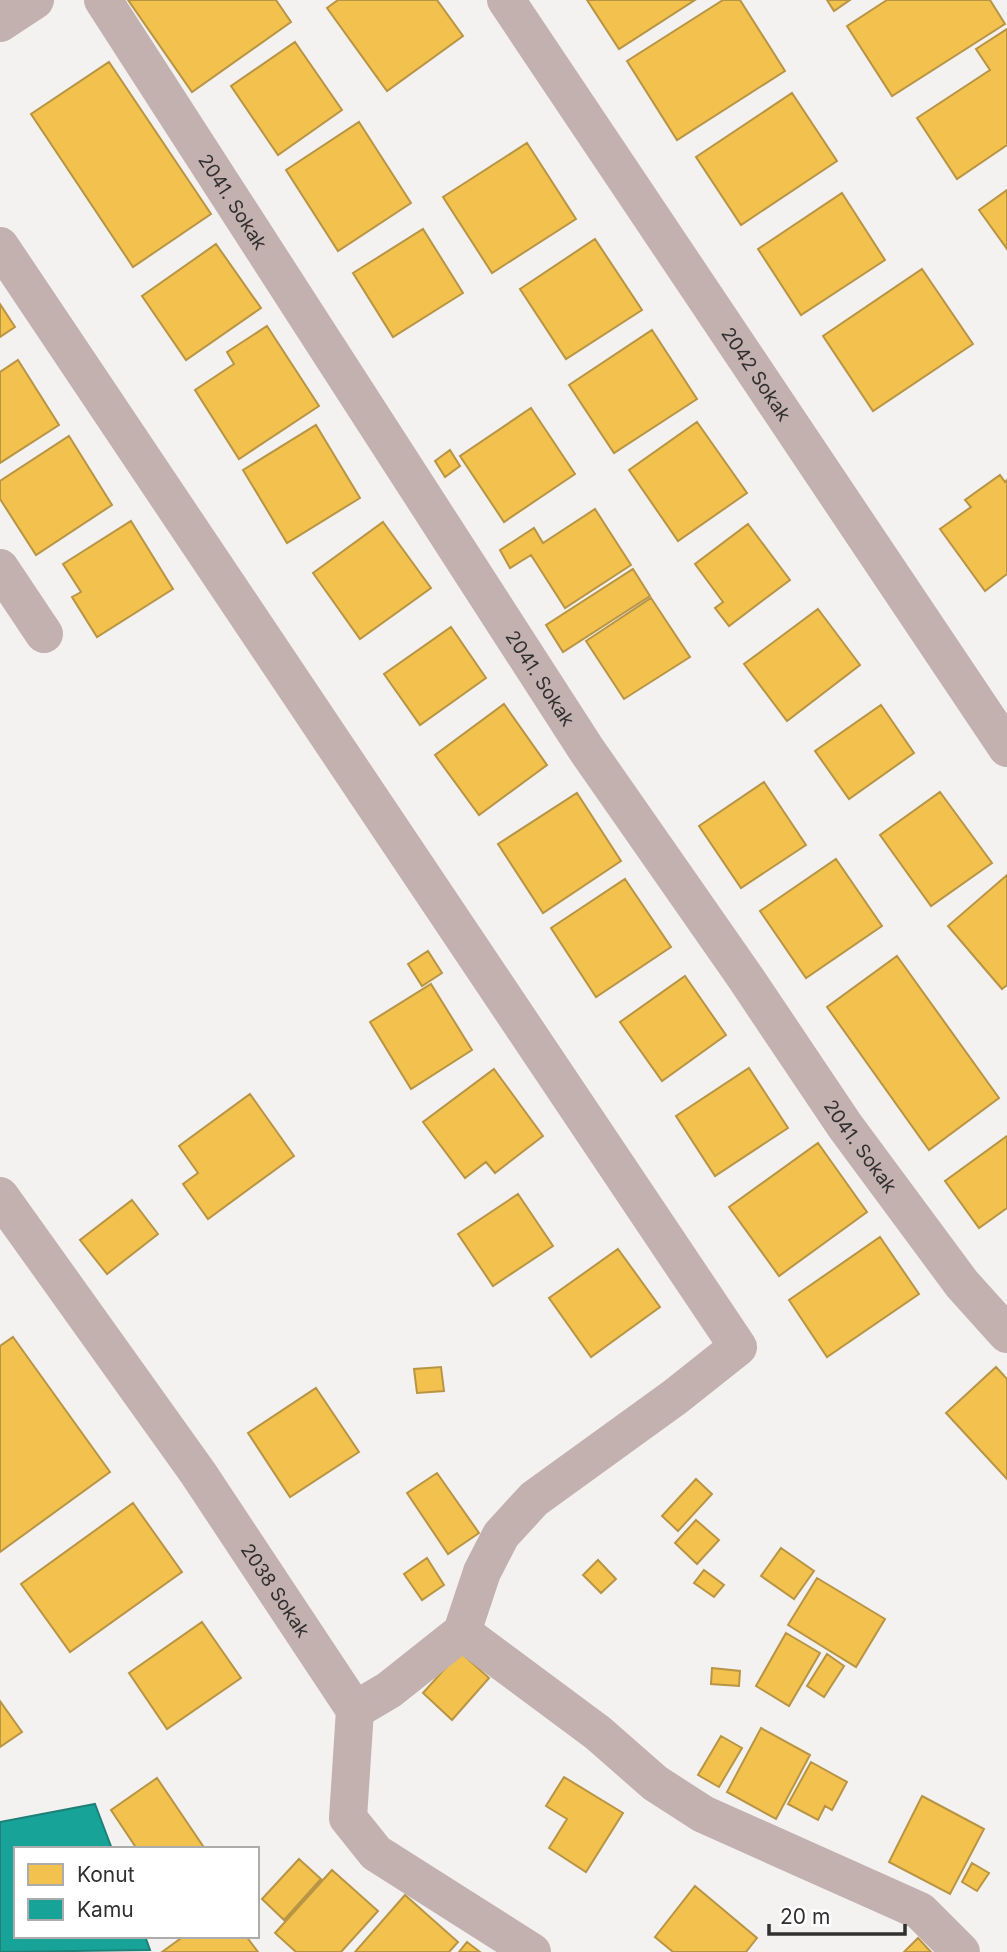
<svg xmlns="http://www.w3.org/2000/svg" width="1007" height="1952" font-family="Inter,sans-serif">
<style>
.homes{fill:#f2c14e;stroke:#b89545;stroke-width:2}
.public{fill:#17a398;stroke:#1f8078;stroke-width:2}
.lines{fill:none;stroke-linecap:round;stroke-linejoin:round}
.minor{stroke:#c3b1b0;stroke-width:38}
.labels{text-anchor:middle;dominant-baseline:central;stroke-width:7;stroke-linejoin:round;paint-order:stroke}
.street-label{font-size:19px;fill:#312f2f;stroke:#fff}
</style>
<rect width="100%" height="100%" fill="#f4f1f1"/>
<!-- homes -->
<path class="homes" d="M128 0H276L291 22 192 92Z
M338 0H437L463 36 387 91 327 8Z
M587 0H695L619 49Z
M723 0H740L785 71 677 140 627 61Z
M827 0H850L834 11Z
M887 0H990L1005 24 892 96 847 26Z
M1007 29V145L957 179 917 118 990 70 976 49Z
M295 42 342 110 278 155 231 86Z
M109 62 211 214 133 267 31 114Z
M792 93 837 161 741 225 696 157Z
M359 122 411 203 338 251 286 170Z
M527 143 576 219 492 273 443 197Z
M1007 190V249L979 210Z
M842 193 885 260 801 315 758 249Z
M423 229 463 293 393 337 353 273Z
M595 239 642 310 566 359 520 289Z
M216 244 261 308 186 360 142 296Z
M922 269 973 344 873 411 823 336Z
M0 304 15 327 0 337Z
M267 326 319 406 239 459 195 390 234 364 227 352Z
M652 330 697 399 614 453 569 385Z
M18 360 59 425 0 463V372Z
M531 408 575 474 504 522 460 456Z
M697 422 747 493 678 541 629 470Z
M316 425 360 498 287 543 243 470Z
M69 436 112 505 36 555 0 499V481Z
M450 450 460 466 445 477 435 461Z
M1000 475 1005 482 1007 480V574L985 591 940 529 971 507 965 500Z
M595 509 631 565 565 608 531 555 510 568 500 550 534 528 543 543Z
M131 521 173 589 97 637 72 597 81 592 63 564Z
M383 522 431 588 360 639 313 573Z
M748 524 790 580 729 626 715 608 723 602 695 564Z
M633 569 650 596 563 652 546 625Z
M651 598 690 657 624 699 586 641Z
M818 609 860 665 787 721 744 664Z
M451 627 486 678 420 725 384 674Z
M504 704 547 765 479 815 435 755Z
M881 705 914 753 849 799 815 751Z
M764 782 806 845 741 888 699 826Z
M940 792 992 863 931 906 880 835Z
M577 793 621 861 543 913 498 844Z
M836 859 882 926 806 978 760 911Z
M1007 875V985L1002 989 948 926Z
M625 879 671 947 596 997 551 928Z
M428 951 442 973 422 986 408 964Z
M897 956 999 1098 929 1150 827 1007Z
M685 976 726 1035 662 1081 620 1022Z
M431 984 472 1050 411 1089 370 1022Z
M749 1068 788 1128 715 1176 676 1116Z
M494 1069 543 1136 495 1173 486 1162 465 1178 423 1122Z
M250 1094 294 1156 208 1219 183 1184 198 1173 179 1146Z
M1007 1136V1208L979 1228 945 1181Z
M818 1143 867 1212 779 1276 729 1207Z
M518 1194 553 1246 493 1286 458 1234Z
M132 1200 158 1234 107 1274 80 1240Z
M880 1237 919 1294 827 1357 789 1300Z
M618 1249 660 1307 591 1357 549 1298Z
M13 1337 110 1472 0 1552V1346Z
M441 1367 444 1391 417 1393 414 1369Z
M996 1367 1007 1379V1479L946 1413Z
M316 1388 359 1452 290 1497 248 1433Z
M437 1473 479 1533 448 1554 407 1493Z
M696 1479 712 1494 678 1531 662 1516Z
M133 1503 182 1572 70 1652 21 1584Z
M696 1520 719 1540 697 1564 675 1543Z
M781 1548 814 1571 794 1599 761 1576Z
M427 1558 444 1585 422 1600 404 1574Z
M598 1560 616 1579 601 1593 583 1575Z
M704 1570 724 1585 714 1597 694 1583Z
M817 1578 885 1619 856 1667 788 1625Z
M202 1622 241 1678 167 1729 129 1673Z
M786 1633 820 1653 789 1706 756 1686Z
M460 1652 489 1678 452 1720 423 1693Z
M827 1654 844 1666 824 1697 807 1686Z
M712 1668 740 1671 739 1686 711 1684Z
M0 1701 22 1732 0 1747Z
M761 1728 810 1755 776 1819 727 1792Z
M721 1736 742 1748 719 1787 698 1775Z
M811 1762 847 1782 832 1810 825 1806 818 1820 788 1804Z
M564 1777 623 1813 586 1872 549 1848 567 1819 546 1806Z
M157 1778 205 1849H137L111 1810Z
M922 1796 984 1829 950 1894 889 1862Z
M299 1859 321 1879 284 1920 262 1899Z
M972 1863 989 1873 977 1891 962 1882Z
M332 1870 378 1911 341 1952H296L275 1933Z
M695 1886 757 1938 746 1952H673L655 1937Z
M405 1895 458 1942 449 1952H355Z
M184 1936H246L258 1952H162Z
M918 1938 931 1952H904Z
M467 1942 480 1952H459Z"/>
<!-- public -->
<path class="public" d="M95 1804 112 1849H16V1936H145L150 1950 0 1952V1822Z"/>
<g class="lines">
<!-- minor -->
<g class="minor">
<path id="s1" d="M103 0 586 749 745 977 845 1126 962 1284 1007 1334"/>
<path id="s2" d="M506 0 1007 748"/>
<path d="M0 23 35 0"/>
<path d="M0 246 738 1347 675 1397 534 1499 501 1535 482 1572 462 1632 389 1690 355 1710"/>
<path d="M0 568 44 634"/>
<path id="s3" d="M0 1196 198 1473 355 1710 348 1818 376 1853 532 1952"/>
<path d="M462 1632 598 1733 655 1783 703 1814 920 1911 961 1952"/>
</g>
</g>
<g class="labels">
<!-- street labels -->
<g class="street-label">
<text stroke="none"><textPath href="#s1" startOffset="240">2041. Sokak</textPath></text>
<text stroke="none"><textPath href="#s2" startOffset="450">2042 Sokak</textPath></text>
<text stroke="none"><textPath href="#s1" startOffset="807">2041. Sokak</textPath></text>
<text stroke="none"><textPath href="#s1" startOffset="1374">2041. Sokak</textPath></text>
<text stroke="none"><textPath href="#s3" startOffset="481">2038 Sokak</textPath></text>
</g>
</g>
<!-- legend -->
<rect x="14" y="1847" width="245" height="91" fill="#ffffff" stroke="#adacac" stroke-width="2"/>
<rect x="28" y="1864" width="35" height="21" fill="#f2c14e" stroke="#adacac" stroke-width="2"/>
<text x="77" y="1882" font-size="21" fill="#312f2f">Konut</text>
<rect x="28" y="1899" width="35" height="21" fill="#17a398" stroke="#adacac" stroke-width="2"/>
<text x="77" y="1917" font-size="21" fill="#312f2f">Kamu</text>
<!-- scale -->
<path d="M769 1924v10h136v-10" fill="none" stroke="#312f2f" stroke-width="3.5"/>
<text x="780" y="1924" font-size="21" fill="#312f2f" stroke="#ffffff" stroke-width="5" paint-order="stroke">20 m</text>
</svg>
